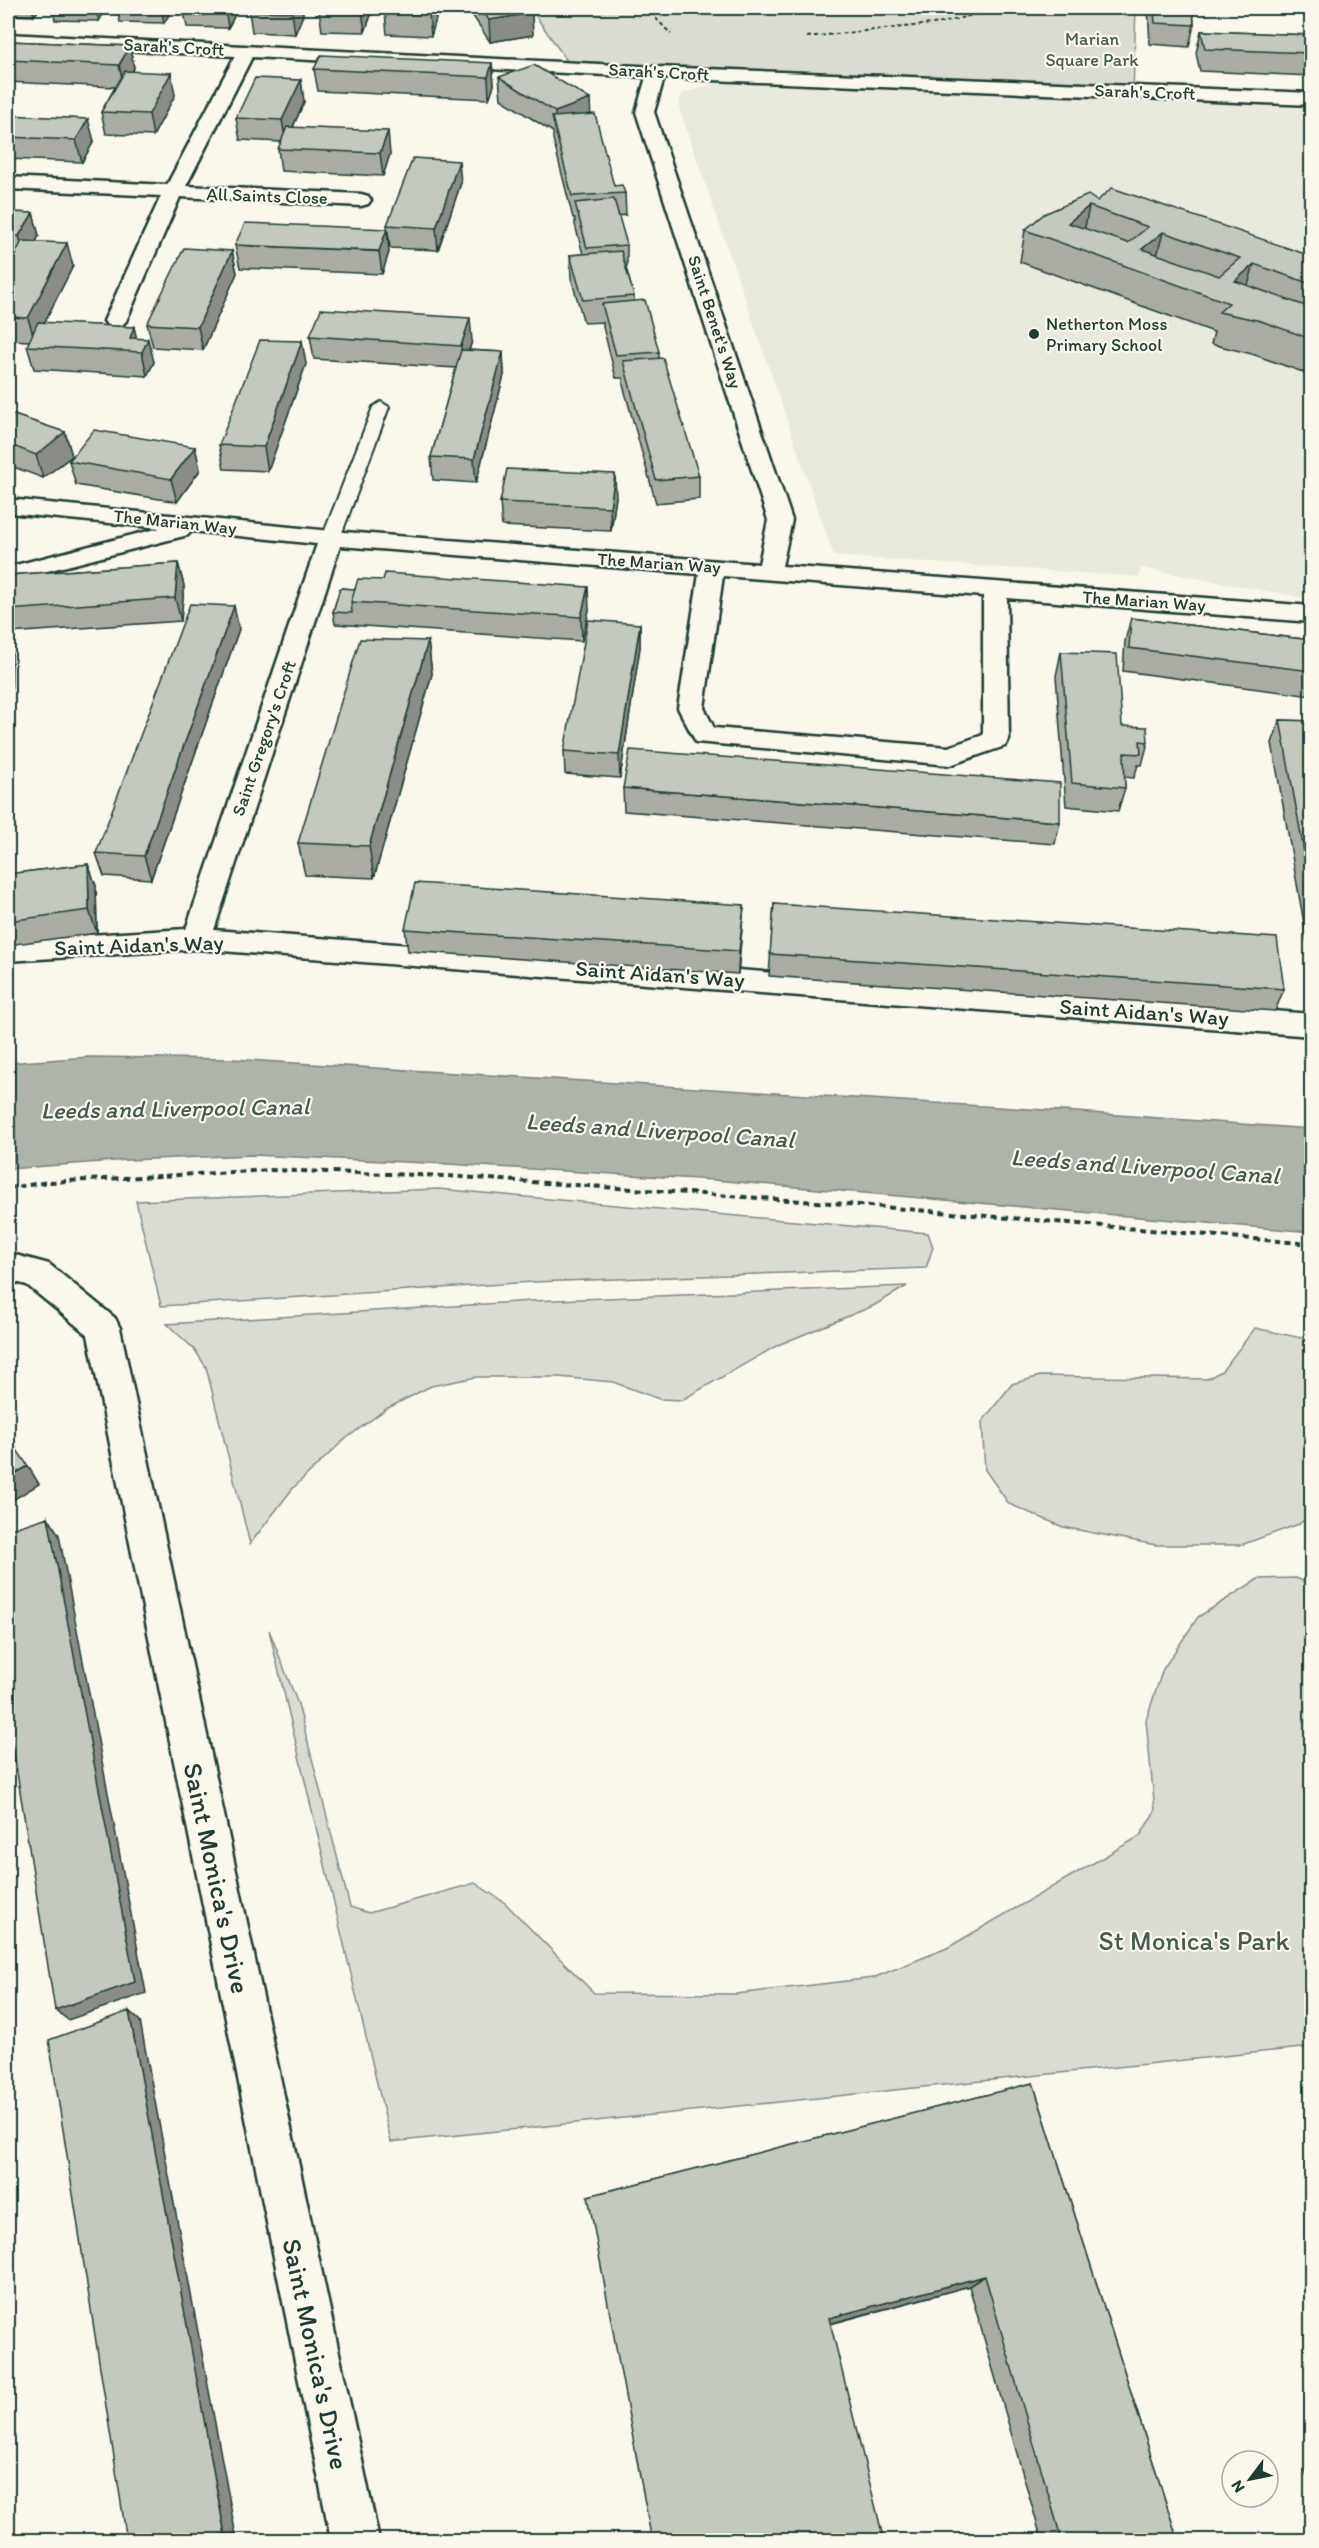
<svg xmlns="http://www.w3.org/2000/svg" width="1319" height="2548" font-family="Itim,sans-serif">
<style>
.built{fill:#eae9de}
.green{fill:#dbdcd1;stroke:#7d8c82;stroke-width:1.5}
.water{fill:#adb4aa;stroke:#74847b;stroke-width:1.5}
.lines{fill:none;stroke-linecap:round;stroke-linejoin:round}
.service-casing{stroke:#1f3d34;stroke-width:4}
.minor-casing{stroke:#1f3d34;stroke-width:5}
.path-far1{stroke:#1f3d34;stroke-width:2;stroke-dasharray:4 3;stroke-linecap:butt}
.path{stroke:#1f3d34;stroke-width:4;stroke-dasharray:6 4.5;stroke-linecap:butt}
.service{fill:#fbf7ec;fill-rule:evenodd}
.minor{fill:#fbf7ec;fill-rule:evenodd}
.wall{fill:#a9ada3;stroke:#1f3d34;stroke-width:1.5}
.shaded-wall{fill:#898d85;stroke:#1f3d34;stroke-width:1.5}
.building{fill:#c4c9be;stroke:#1f3d34;stroke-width:1.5;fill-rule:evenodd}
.poi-dot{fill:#1f3d34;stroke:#fbf7ec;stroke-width:2}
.labels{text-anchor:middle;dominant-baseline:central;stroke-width:4.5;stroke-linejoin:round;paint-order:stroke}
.far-park-label{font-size:18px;fill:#455d53;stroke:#fbf7ec}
.far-street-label{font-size:18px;fill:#1f3d34;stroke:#fbf7ec}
.far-poi-label{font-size:18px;fill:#1f3d34;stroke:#fbf7ec;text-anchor:start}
.street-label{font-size:22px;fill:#1f3d34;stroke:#fbf7ec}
.water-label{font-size:24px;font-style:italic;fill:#425b52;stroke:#fbf7ec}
.near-street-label{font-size:27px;fill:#1f3d34;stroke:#fbf7ec}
.near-park-label{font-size:27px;fill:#455d53;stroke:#fbf7ec}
</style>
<rect width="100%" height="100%" fill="#fbf7ec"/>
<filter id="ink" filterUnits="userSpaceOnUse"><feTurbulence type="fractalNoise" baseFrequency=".0167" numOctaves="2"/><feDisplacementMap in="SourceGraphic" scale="12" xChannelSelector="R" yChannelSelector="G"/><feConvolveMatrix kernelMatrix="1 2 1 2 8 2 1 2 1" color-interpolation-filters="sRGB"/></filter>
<g filter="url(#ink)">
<!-- built -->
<path class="built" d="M717 82 1311 108V599L1141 568 1139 577 834 556 679 108 681 94Z"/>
<!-- green -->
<path class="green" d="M530 8H1136L1133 92 572 68Z
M438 1189 928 1233 933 1247 926 1268 533 1282 161 1306 136 1201Z
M907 1286 873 1306 778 1345 682 1400 659 1399 613 1382 559 1377H477L431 1386 386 1409 344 1440 293 1488 250 1544 206 1367 195 1350 167 1324 531 1301Z
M1255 1328 1311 1340V1515L1299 1524 1241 1545H1156L1063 1527 1009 1504 985 1470 982 1422 1012 1384 1040 1376 1207 1379 1222 1371Z
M1296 1578 1312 1585 1311 2047 391 2142 269 1630 298 1704 350 1907 369 1913 475 1883 505 1903 594 1993 736 1994 873 1978 947 1948 1140 1836 1155 1811 1146 1720 1163 1669 1198 1617 1258 1579Z"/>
<!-- water -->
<path class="water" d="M89 1057 232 1059 1077 1112 1311 1129V1232L714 1180 448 1164 253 1155 127 1160 8 1169V1063Z"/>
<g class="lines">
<defs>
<path id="service" d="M381 402 389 407 340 538 337 542H325L322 538 373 407Z"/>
<path id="minor" d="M8 34 657 67 1312 93V105L664 78 654 112 792 520 782 566 1312 606V622L1007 598 1009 740 1005 746 950 765 696 742 678 708 699 574 340 546 214 930 1312 1014V1036L197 949 8 961V940L186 929 317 544 191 531 188 535 8 581V567L160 528 8 513V499L331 531 759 564 768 520 636 112 646 77 252 57 186 186 361 194 368 196 371 200 368 204 361 206 180 197 126 321 122 325 115 327 108 325 104 321 161 196 8 189V177L167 185 235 56 8 44ZM723 576 983 596V735L948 747 714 728 704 708Z
M8 1253 49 1264 115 1318 120 1328 379 2540H331L88 1335 27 1285 8 1280Z"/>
</defs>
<!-- service casing -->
<use href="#service" class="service-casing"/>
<!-- minor casing -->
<use href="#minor" class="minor-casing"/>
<!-- path-far1 -->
<path class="path-far1" d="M646 8 671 34
M807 37 942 23 999 8"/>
<!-- path -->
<path class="path" d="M8 1188 49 1182 271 1170 447 1176 859 1205 1312 1244"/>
<!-- service -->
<use href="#service" class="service"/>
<!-- minor -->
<use href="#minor" class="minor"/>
</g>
<!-- wall -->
<path class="wall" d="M8 8H40L34 16 8 15Z
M52 8H107L99 21 55 20Z
M117 8H173L164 23 120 22Z
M183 8H238V9L228 28 187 27Z
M302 8 303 15 295 34 252 32 249 11Z
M320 8H370L371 15 365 32 322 31 319 10Z
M386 8H435L436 19 431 36 387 34 385 13Z
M473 8H528L533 35 490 42 473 16Z
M1148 8H1193L1194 25 1189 47 1150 44Z
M1278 8H1311V9Z
M1201 31 1311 35V76L1200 71 1196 53Z
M8 41 130 46 134 68 133 71 175 95 153 136 106 134 101 112 115 87 8 82Z
M492 63 494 85 489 99 318 91 314 69Z
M499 77 591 114 614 186 625 193 626 215 618 216 627 245V267L626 268 634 296V301L659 352V358L699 476V499L656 503 623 385V378H616L603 327V322L584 323 571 278 570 255 583 254 575 225V218H573L553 139V132L501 99Z
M301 80 304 102 293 127 390 154 383 176 281 171 278 149 281 142 240 140 236 118Z
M8 115 94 141 82 162 8 159Z
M461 183 438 250 390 248 387 225Z
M1097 201 1311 256V375L1252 354 1211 344 1214 332 1020 262 1025 230Z
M8 212 33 213 39 236 36 242 73 266 44 323 134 327 136 338 154 362 147 376 34 369 27 346 30 341 8 340V268L13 258H8Z
M235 245 389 252 382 274 240 268Z
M232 251 237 273 203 350 153 347 147 324Z
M310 336 472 341 469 350 503 352 504 375 476 483 433 480 431 457 456 368 314 359Z
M306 364 268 471 224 469 219 445Z
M8 413 65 432 72 456 43 478 8 465Z
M195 447 200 470 177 502 76 485 69 461Z
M616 497 611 531 502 526 500 502Z
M178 563 184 586 181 621 9 633 12 642 10 802H8V575Z
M340 588 589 610 582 641 335 624 333 612Z
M1131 618 1311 640V696L1123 671 1125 641Z
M640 624V647L620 778 565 774 564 751Z
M239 629 151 879 104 876 96 853Z
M428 641 432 674 374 878 305 875 298 843Z
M1061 652 1122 726 1148 742 1142 765H1138L1134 778 1124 777 1125 788 1118 811 1066 806 1056 676Z
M1280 720 1311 721V963L1272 743Z
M623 788 1060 822 1055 844 624 811Z
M88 864 96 886 97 933 8 945V874Z
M774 904 1284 989 1275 1011 769 976Z
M744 905 738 974 408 951 405 929Z
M1033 2083 1178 2541H1042L969 2286 831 2324 588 2196Z
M1311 2468V2487L1305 2470Z"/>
<!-- shaded-wall -->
<path class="shaded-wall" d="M32 8H40L34 16Z
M95 8H107L99 21Z
M161 8H173L164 23Z
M225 8H238V9L228 28Z
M294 8H302L303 15 295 34 292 12Z
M363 8H370L371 15 365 32 362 11Z
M431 8H435L436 19 431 36 429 14Z
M532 13 533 35 490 42 489 20Z
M130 46 134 68 124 87 119 65Z
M492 63 494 85 489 99 488 77Z
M171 73 175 95 153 136 149 114Z
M301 80 304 102 286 142 282 120Z
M590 99 591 121 556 134 555 112Z
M88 119 94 141 82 162 76 140Z
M388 131 390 154 383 176 380 153Z
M459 161 461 183 438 250 436 228Z
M1089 206 1083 238 1068 223Z
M33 213 39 236 26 259 19 236Z
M387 229 389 252 382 274 379 251Z
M1163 232 1155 264 1142 249Z
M67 243 73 266 35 341 28 318Z
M232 251 237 273 203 350 198 327Z
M1254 264 1245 296 1235 281Z
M470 318 472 341 463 369 461 346Z
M134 327 139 350 130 338Z
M148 339 154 362 147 376 142 352Z
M302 341 306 364 268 471 264 447Z
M503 352 504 375 476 483 474 459Z
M65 432 72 456 43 478 36 455Z
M195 447 200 470 177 502 171 479Z
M615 474 616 497 611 531 610 507Z
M178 563 184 586 181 621 175 598Z
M588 587 589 610 582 641 581 617Z
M234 606 239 629 151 879 144 856Z
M640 624V647L620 778 619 755Z
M8 629 12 642 10 802 8 797Z
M428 641 432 674 374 878 369 846Z
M88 864 96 886 97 933 89 910Z
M744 905 742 927 738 974 739 951Z
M28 1466 39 1484 8 1503V1478Z
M48 1517 59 1535 146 1993 68 2020 55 2010Z
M129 2011 140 2021 237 2541H226Z
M985 2276 969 2286 821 2326 829 2318Z"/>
<!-- building -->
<path class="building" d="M250 8H294L292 12 249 11Z
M320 8H363L362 11 319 10Z
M386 8H431L429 14 385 13Z
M480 8H528L532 13 489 20Z
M1154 8H1193L1194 25 1155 23Z
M1201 31 1311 35V53L1205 49Z
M8 41 130 46 119 65 8 60Z
M321 55 492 63 488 77 314 69Z
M534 65 590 99 555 112 499 77Z
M125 71 171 73 149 114 101 112Z
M255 78 301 80 282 120 236 118Z
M595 114 614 186 622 185 625 193 572 196 552 117Z
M8 115 88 119 76 140 8 137Z
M287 127 388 131 380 153 278 149Z
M413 158 459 161 436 228 387 225Z
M1112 188 1311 256V284L1254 264 1235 281 1311 308V339L1261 321 1219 312 1229 303 1025 230 1044 214 1088 195 1097 201ZM1089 206 1148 227 1128 243 1068 223ZM1163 232 1240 258 1219 276 1142 249Z
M614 199 627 245 587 248 575 203Z
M8 212 33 213 19 236H8Z
M245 223 387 229 379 251 235 245Z
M22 241 67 243 28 318 8 317V268Z
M184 248 232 251 198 327 147 324Z
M621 251 634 296 583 300 570 255Z
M645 300 659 352 616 355 602 304Z
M321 309 470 318 461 346 310 336Z
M38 322 134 327 130 338 148 339 142 352 27 346Z
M260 340 302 341 264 447 219 445Z
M461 350 503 352 474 459 431 457Z
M663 358 699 476 656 480 623 361Z
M8 413 65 432 36 455 8 444Z
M94 430 195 447 171 479 69 461Z
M507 469 615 474 610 507 500 502Z
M178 563 175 598 8 610V575Z
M385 573 588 587 581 617 351 602 358 579 383 580Z
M340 588 355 589 351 602 352 613 333 612Z
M190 604 234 606 144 856 96 853Z
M1131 618 1311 640V671L1129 648Z
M588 620 640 624 619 755 564 751Z
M360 639 428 641 369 846 298 843Z
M1061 652 1117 654 1122 726 1147 727 1148 742 1140 741 1141 754 1124 753 1125 788 1072 783Z
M1280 720 1311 721V889Z
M630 750 1060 783V822L623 788Z
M88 864 89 910 8 921V874Z
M415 883 744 905 739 951 405 929Z
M774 904 1277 938 1284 989 770 954Z
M8 1437 28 1466 8 1478Z
M48 1517 135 1982 55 2010 8 1716V1530Z
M129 2011 165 2204 226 2541H127L49 2040Z
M1033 2083 1178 2541H1062L985 2276 829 2318 884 2541H652L588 2196Z"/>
</g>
<!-- markers -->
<circle class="poi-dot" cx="1034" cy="334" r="6"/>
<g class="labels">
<!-- far-park labels -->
<g class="far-park-label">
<text x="1092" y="39">Marian<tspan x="1092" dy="21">Square Park</tspan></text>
</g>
<!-- far-street labels -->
<g class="far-street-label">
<text transform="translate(174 47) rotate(3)">Sarah's Croft</text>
<text transform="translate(659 72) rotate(3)">Sarah's Croft</text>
<text transform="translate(1145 92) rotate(2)">Sarah's Croft</text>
<text transform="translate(267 196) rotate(2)">All Saints Close</text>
<text transform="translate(715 322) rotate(72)">Saint Benet's Way</text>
<text transform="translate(175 522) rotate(6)">The Marian Way</text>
<text transform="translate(659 563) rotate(4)">The Marian Way</text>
<text transform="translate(1144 601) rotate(4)">The Marian Way</text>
<text transform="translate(264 738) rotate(-71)">Saint Gregory's Croft</text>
</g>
<!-- far-poi labels -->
<g class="far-poi-label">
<text x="1046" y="324">Netherton Moss<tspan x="1046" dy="21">Primary School</tspan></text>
</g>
<!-- street labels -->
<g class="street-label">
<text transform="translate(139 945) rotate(-2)">Saint Aidan's Way</text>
<text transform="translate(660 974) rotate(4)">Saint Aidan's Way</text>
<text transform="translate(1144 1012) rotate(4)">Saint Aidan's Way</text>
</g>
<!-- water labels -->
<g class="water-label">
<text transform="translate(175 1108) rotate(-1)">Leeds and Liverpool Canal</text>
<text transform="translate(660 1130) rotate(4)">Leeds and Liverpool Canal</text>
<text transform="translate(1145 1166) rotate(4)">Leeds and Liverpool Canal</text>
</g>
<!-- near-street labels -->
<g class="near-street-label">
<text transform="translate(217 1878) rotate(78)">Saint Monica's Drive</text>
<text transform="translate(316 2354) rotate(78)">Saint Monica's Drive</text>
</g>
<!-- near-park labels -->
<g class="near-park-label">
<text x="1194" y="1940">St Monica's Park</text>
</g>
</g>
<!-- margin -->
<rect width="1319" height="2548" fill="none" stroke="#fbf7ec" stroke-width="30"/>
<rect x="15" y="15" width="1289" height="2518" fill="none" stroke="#1f3d34" stroke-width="2" filter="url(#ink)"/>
<!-- north arrow -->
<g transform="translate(1250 2479) rotate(238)"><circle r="28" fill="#fbf7ec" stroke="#a3ada2" stroke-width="1.5"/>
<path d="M0-4.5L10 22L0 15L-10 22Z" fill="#1f3d34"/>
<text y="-9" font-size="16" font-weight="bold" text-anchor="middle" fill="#1f3d34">N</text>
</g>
</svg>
